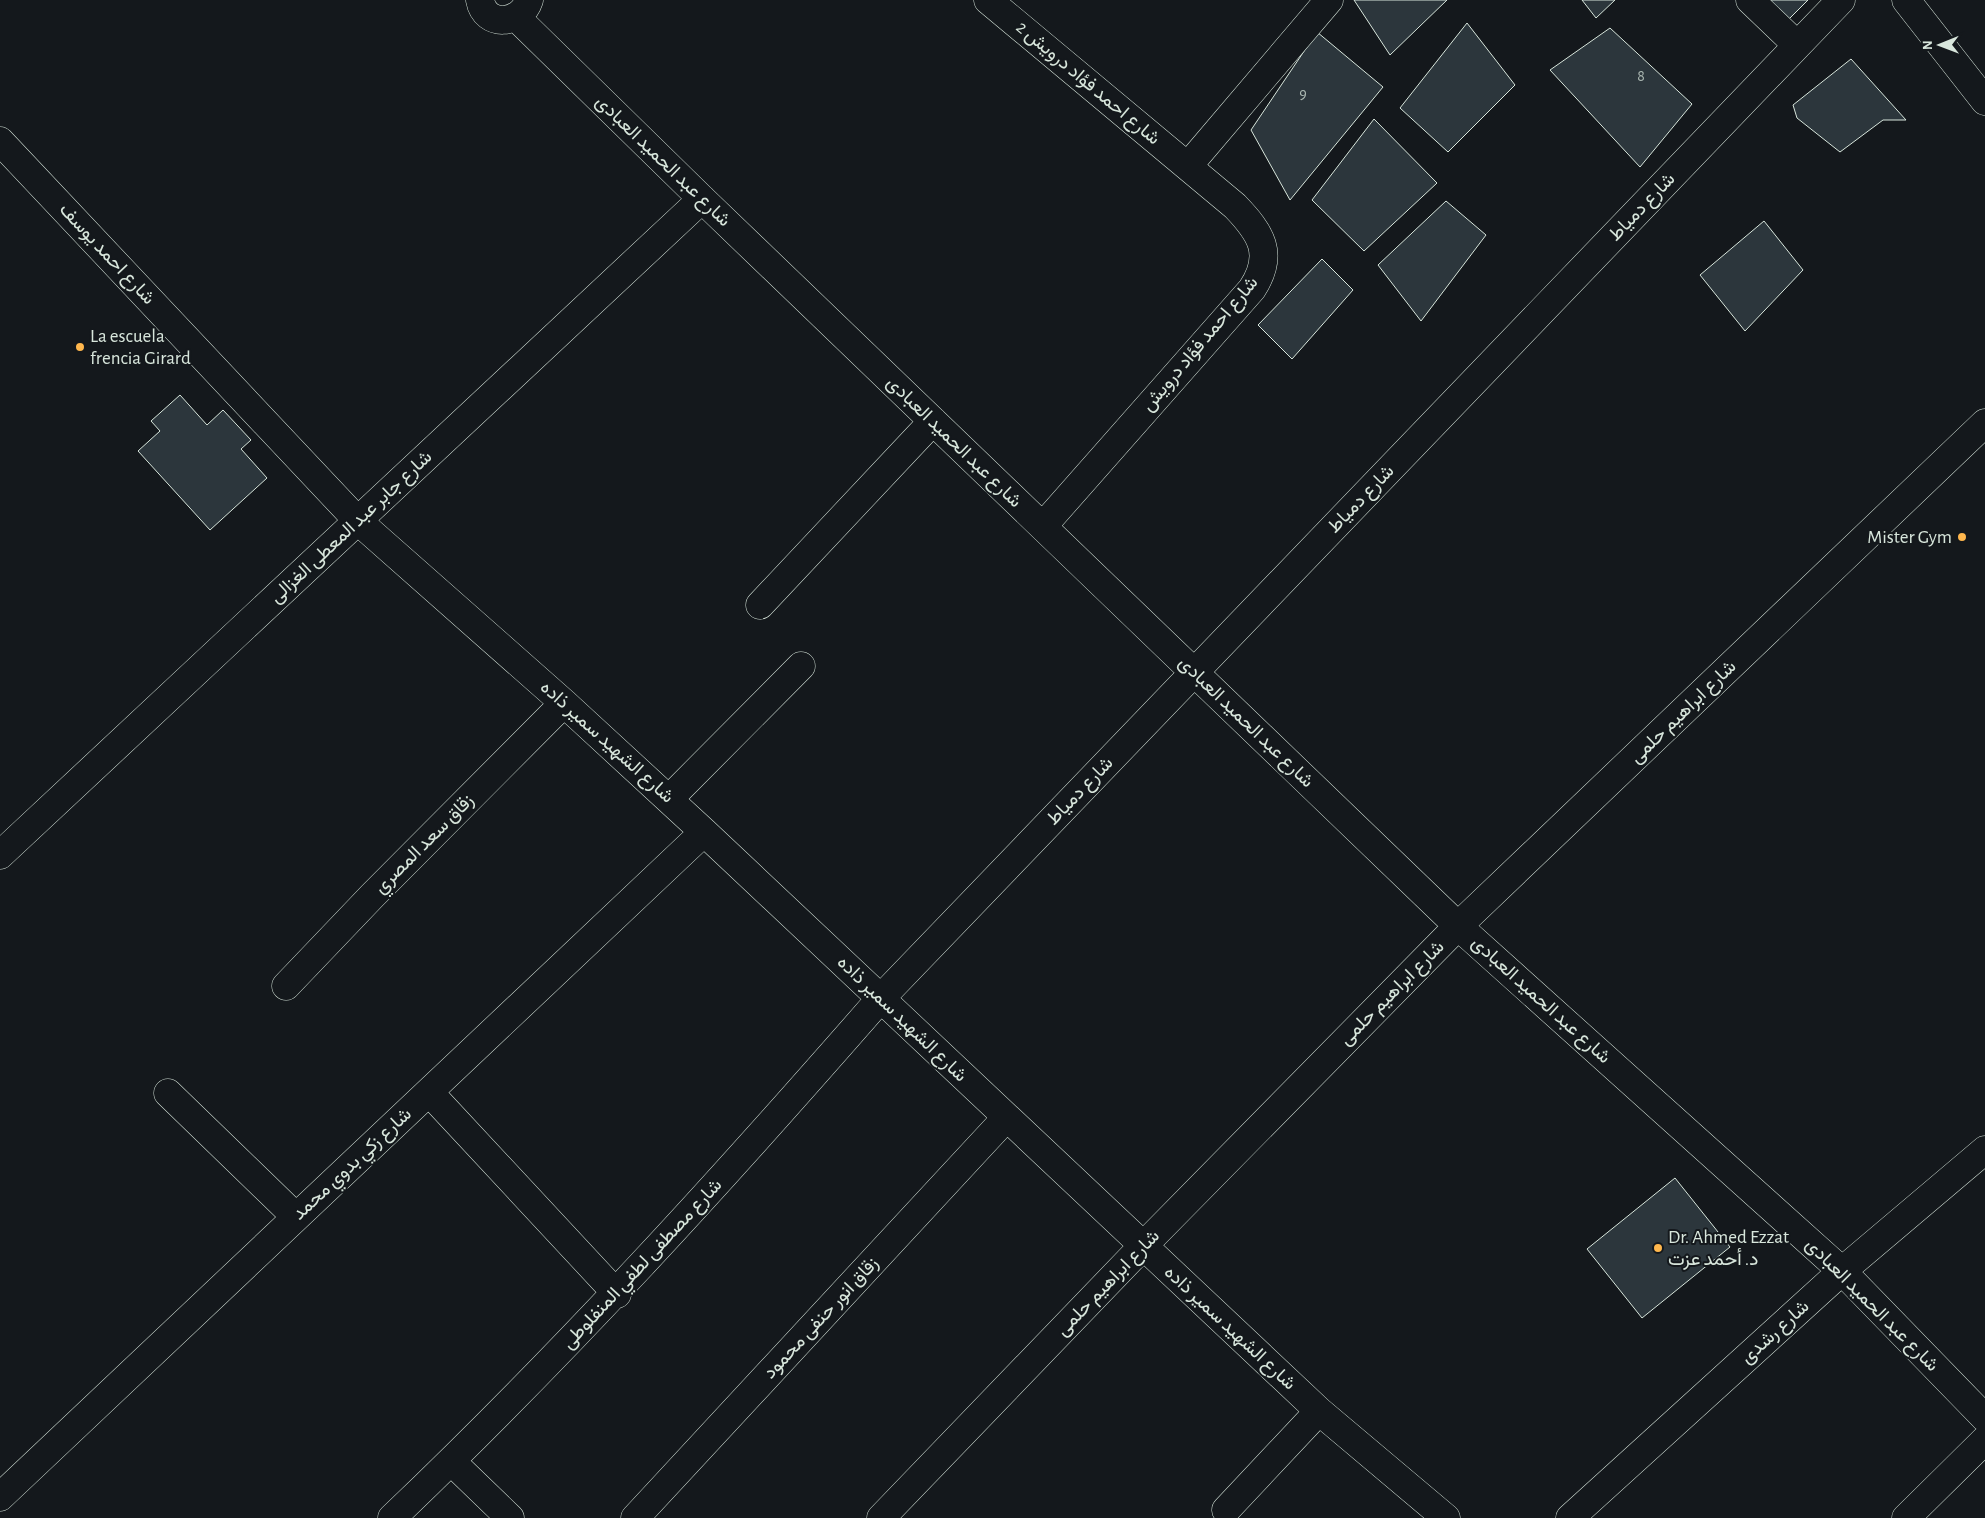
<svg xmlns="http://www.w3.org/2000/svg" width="1985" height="1518" font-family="'Alegreya Sans',Vazirmatn,sans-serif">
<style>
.building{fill:#2c363c;stroke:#d8e6dc}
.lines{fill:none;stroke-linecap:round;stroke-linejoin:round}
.street-casing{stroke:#d8e6dc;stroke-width:29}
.secondary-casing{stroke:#d8e6dc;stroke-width:29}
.street{stroke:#14181c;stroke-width:28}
.secondary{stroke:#14181c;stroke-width:28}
.poi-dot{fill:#ffb74d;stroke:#14181c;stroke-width:2}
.labels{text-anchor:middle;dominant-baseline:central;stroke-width:4;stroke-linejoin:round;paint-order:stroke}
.number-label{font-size:16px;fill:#adbab4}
.street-label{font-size:19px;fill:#d8e6dc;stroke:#14181c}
.poi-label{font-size:19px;fill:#d8e6dc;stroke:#14181c;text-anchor:start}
</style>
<rect width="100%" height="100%" fill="#14181c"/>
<!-- building -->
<path class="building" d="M1354 0H1447L1390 55Z
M1582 0H1615L1596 18Z
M1755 0H1808L1789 19Z
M1467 23 1515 85 1448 152 1400 108Z
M1610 28 1692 104 1640 167 1550 70Z
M1317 32 1383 87 1290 200 1251 130Z
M1851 59 1906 120H1883L1840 152 1797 118 1793 105Z
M1374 119 1437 183 1364 251 1312 200Z
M1446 201 1486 235 1421 321 1378 265Z
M1764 221 1803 270 1745 331 1700 275Z
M1322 259 1353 290 1292 359 1258 325Z
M180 395 207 425 223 410 251 440 241 449 267 478 210 530 138 451 160 431 151 421Z
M1675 1178 1730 1247 1642 1318 1587 1249Z"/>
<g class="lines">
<defs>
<path id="street" d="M480 0C485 28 521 25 529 0
M988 0 1235 206C1261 233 1275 254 1252 289L1043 526
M1750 0 1797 45
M516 17 702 199 1458 926 1842 1271 1985 1418
M0 141 358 521 564 703 704 832 1319 1411 1446 1518
M1188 166 1329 0
M760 605 933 421
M669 799 801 666
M0 855 702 199
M286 986 372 896 564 703
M429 1092 617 1294
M168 1093 296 1217
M451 1461 510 1518
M0 1497 704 832
M1226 1510 1319 1411
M392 1518C565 1353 724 1178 881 998L1841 0
M635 1518 1006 1118
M881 1518 1143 1246 1458 926 1985 423
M1570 1518 1842 1271 1985 1150
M1906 1518 1985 1440"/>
<path id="secondary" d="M1906 0 1985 101"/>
</defs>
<!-- street casing -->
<use href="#street" class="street-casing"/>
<!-- secondary casing -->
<use href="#secondary" class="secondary-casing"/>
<!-- street -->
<use href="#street" class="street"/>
<!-- secondary -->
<use href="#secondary" class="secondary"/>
</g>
<!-- markers -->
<g class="poi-dot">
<circle cx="80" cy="347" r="5"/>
<circle cx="1962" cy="537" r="5"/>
<circle cx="1658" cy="1248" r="5"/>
</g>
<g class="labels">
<!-- number labels -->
<g class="number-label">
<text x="1641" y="76">8</text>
<text x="1303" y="94">9</text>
</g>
<!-- street labels -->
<g class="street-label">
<text transform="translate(1088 83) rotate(40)">شارع احمد فؤاد درويش 2</text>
<text transform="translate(663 161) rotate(44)">شارع عبد الحميد العبادى</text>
<text transform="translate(1642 207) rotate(-46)">شارع دمياط</text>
<text transform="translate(107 254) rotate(47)">شارع احمد يوسف</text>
<text transform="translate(1200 344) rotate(-50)">شارع احمد فؤاد درويش</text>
<text transform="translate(954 442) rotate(44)">شارع عبد الحميد العبادى</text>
<text transform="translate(1361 499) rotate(-46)">شارع دمياط</text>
<text transform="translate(351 527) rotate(-43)">شارع جابر عبد المعطى الغزالى</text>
<text transform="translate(1683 712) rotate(-44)">شارع ابراهيم حلمى</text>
<text transform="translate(1246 722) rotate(44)">شارع عبد الحميد العبادى</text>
<text transform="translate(607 742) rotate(42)">شارع الشهيد سمير ذاده</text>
<text transform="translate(1080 791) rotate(-46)">شارع دمياط</text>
<text transform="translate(424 844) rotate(-45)">زقاق سعد المصري</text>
<text transform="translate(1392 993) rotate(-45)">شارع ابراهيم حلمى</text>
<text transform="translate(1541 1000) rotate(42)">شارع عبد الحميد العبادى</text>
<text transform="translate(902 1019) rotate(44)">شارع الشهيد سمير ذاده</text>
<text transform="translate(352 1164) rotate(-43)">شارع زكي بدوي محمد</text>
<text transform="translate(642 1264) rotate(-47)">شارع مصطفى لطفي المنفلوطى</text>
<text transform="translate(1108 1283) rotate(-46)">شارع ابراهيم حلمى</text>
<text transform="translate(1872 1305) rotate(45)">شارع عبد الحميد العبادى</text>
<text transform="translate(821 1318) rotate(-47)">زقاق انور حنفى محمود</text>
<text transform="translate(1230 1328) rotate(43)">شارع الشهيد سمير ذاده</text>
<text transform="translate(1775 1332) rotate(-42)">شارع رشدى</text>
</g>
<!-- poi labels -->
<g class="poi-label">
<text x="90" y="336">La escuela<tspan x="90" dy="22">frencia Girard</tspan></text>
<text x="1952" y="537" text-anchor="end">Mister Gym</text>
<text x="1668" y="1237">Dr. Ahmed Ezzat<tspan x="1668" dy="22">د. أحمد عزت</tspan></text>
</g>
</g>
<!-- north arrow -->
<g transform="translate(1940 45) rotate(269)" stroke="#14181c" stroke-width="4" paint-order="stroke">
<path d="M0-4L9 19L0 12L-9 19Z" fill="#d8e6dc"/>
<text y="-8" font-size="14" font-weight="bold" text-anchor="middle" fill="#d8e6dc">N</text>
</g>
</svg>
